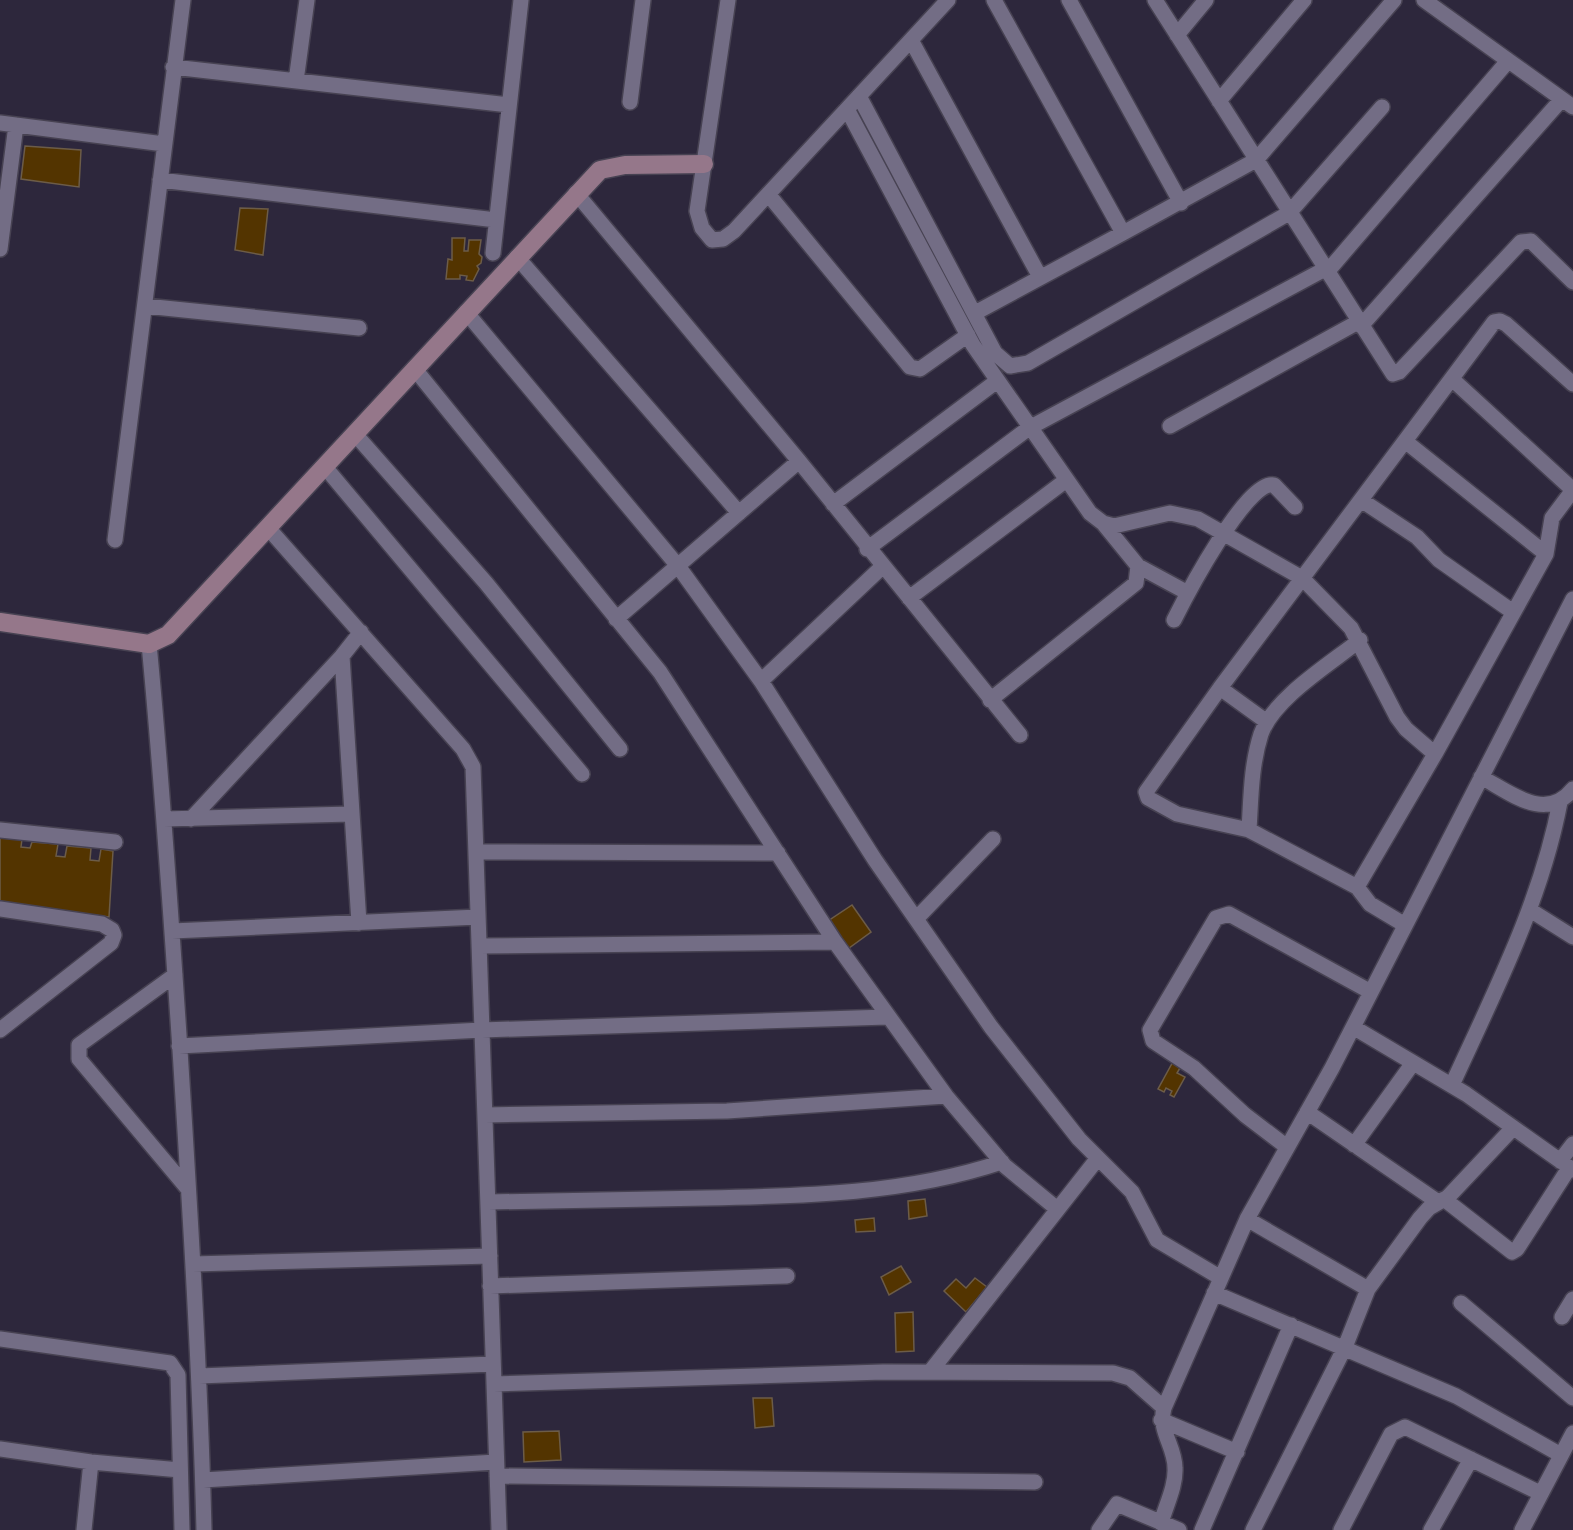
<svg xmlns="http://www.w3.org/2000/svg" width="1573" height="1530" font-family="Barlow,sans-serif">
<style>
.building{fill:#533400;stroke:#6c5c48;stroke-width:1.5}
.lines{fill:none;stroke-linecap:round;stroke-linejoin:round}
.street-casing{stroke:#474252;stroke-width:18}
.secondary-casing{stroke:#474252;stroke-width:21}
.street{stroke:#736d85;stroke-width:15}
.secondary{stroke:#95778a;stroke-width:18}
</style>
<rect width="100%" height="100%" fill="#2d273c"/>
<!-- building -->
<path class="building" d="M25 146 81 150 79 187 21 179Z
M240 208 268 209 263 255 235 250Z
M452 238H465L464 251H468L469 240H481L479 254 482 257 481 263 477 266 479 269 473 281 466 280 467 276 460 275V279H446L448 259 452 260Z
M0 837 22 839 21 847 30 848 32 842 58 844 56 856 65 857 67 846 91 848 90 860 99 861 101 849 113 851 109 917 94 915 85 918 86 914 0 904Z
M852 905 871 932 845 951 825 923Z
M1175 1058 1183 1063 1177 1073 1185 1077 1174 1097 1170 1095 1172 1091 1166 1088 1164 1092 1158 1089Z
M925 1199 927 1216 909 1219 908 1201Z
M874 1218 875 1231 856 1232 855 1220Z
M901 1266 911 1282 889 1295 881 1277Z
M975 1278 987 1287 966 1312 944 1291 956 1279 966 1288Z
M913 1312 914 1351 896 1352 895 1313Z
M753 1398H772L774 1426 755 1428Z
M559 1431 561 1460 524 1462 523 1432Z"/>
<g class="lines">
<defs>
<path id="street" d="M728 0 697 211 702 228 712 240 723 239 734 231 948 0
M994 0 1123 233 1256 160 1394 0
M1069 0 1181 203
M1155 0 1393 374 1399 372 1521 242 1531 241 1573 282
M1424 0 1573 107
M1177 35 1206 0
M911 40 1040 277
M173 67 509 105
M296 81 307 0
M859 96 995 353 1010 366 1028 363 1289 213 1382 107
M1219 101 1304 0
M630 102 643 0
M847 109 973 345 1090 513 1103 523 1114 526 1170 513 1198 519 1302 578 1351 628 1397 717 1406 729 1435 754
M0 123 164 144
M160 180 496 220
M576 193 799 461 1020 735
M768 194 910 367 920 369 968 335
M0 249 16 125
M493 253 521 0
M517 257 739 513
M1327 272 1508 61
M145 306 359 328
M466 312 678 566 761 681 875 860 991 1027 1079 1139 1132 1192 1157 1240 1221 1278
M975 313 1123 233
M1361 326 1562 99
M414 368 660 672 835 942 946 1096 1005 1166 1056 1208
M1452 379 1573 490
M1170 426 1358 322
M355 434 486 583 620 749
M1405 441 1546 554
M325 467 582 774
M1361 500 1417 537 1439 560 1513 612
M833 504 997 381
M269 529 463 749 473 767 499 1530
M115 540 183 0
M867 549 1029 428 1325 269
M1138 566 1188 593
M909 598 1065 481
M616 619 799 461
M1174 620C1186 596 1247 479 1274 485L1295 507
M149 644C162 779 171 915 180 1050 190 1210 200 1370 204 1530
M761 681 882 567
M1220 688 1267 722
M990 700 1136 583 1138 566 1103 523
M1481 777C1511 793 1546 823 1573 789
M164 819 351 814
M191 819 342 656
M0 830 115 842
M1249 830C1251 798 1251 765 1261 734 1274 698 1330 664 1360 640
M476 852 778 853
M1357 887 1435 754 1546 554 1552 518 1573 490
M0 909 102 924 112 930 114 935 111 943 0 1030
M1530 910 1573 937
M916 919 993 839
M359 923 342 656 361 632
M1405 925 1370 904 1357 887 1249 830 1177 814 1148 798 1146 792 1220 688 1494 322 1500 321 1506 324 1573 384
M172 931 478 917
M479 946 835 942
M175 975 79 1045V1059L188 1189
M1353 1027 1466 1094 1573 1170
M179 1046 482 1030 887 1017
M1452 1085C1494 993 1541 902 1560 802
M1307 1112 1438 1202
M485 1115 727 1111 946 1096
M1354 1145 1413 1063
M1287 1147 1245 1115 1194 1068 1153 1041 1150 1030 1216 918 1229 914 1371 992
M1560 1161 1573 1144
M1444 1199 1512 1252 1517 1249 1569 1168
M488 1202C560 1201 633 1200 706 1198 806 1196 906 1194 1002 1162
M1247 1219 1368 1289
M193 1264 490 1256
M490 1286 787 1276
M1214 1293 1456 1396 1561 1455
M1461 1303 1573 1398
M1562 1317 1573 1299
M0 1339 170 1363 178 1375 182 1530
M930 1372 1098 1158
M199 1376 493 1364
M494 1384 883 1372 1113 1373 1130 1378 1164 1408
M1161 1420 1237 1452
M0 1449 91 1462 180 1470
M497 1476 1035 1482
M203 1480 496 1462
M1161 1523C1166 1505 1176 1486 1175 1468 1175 1446 1158 1431 1164 1408L1247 1219 1332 1068 1573 599
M84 1530 91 1462
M1099 1530 1117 1504 1179 1530
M1202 1530 1291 1325
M1253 1530 1345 1347 1368 1289 1420 1218 1429 1208 1448 1197 1513 1128
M1341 1530 1391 1434 1405 1427 1540 1493
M1431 1530 1471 1459
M1522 1530 1573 1433"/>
<path id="secondary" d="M0 622 149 644 168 635 600 170 625 165 704 164"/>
</defs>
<!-- street casing -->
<use href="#street" class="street-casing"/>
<!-- secondary casing -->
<use href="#secondary" class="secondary-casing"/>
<!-- street -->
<use href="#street" class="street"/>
<!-- secondary -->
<use href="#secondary" class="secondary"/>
</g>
</svg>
